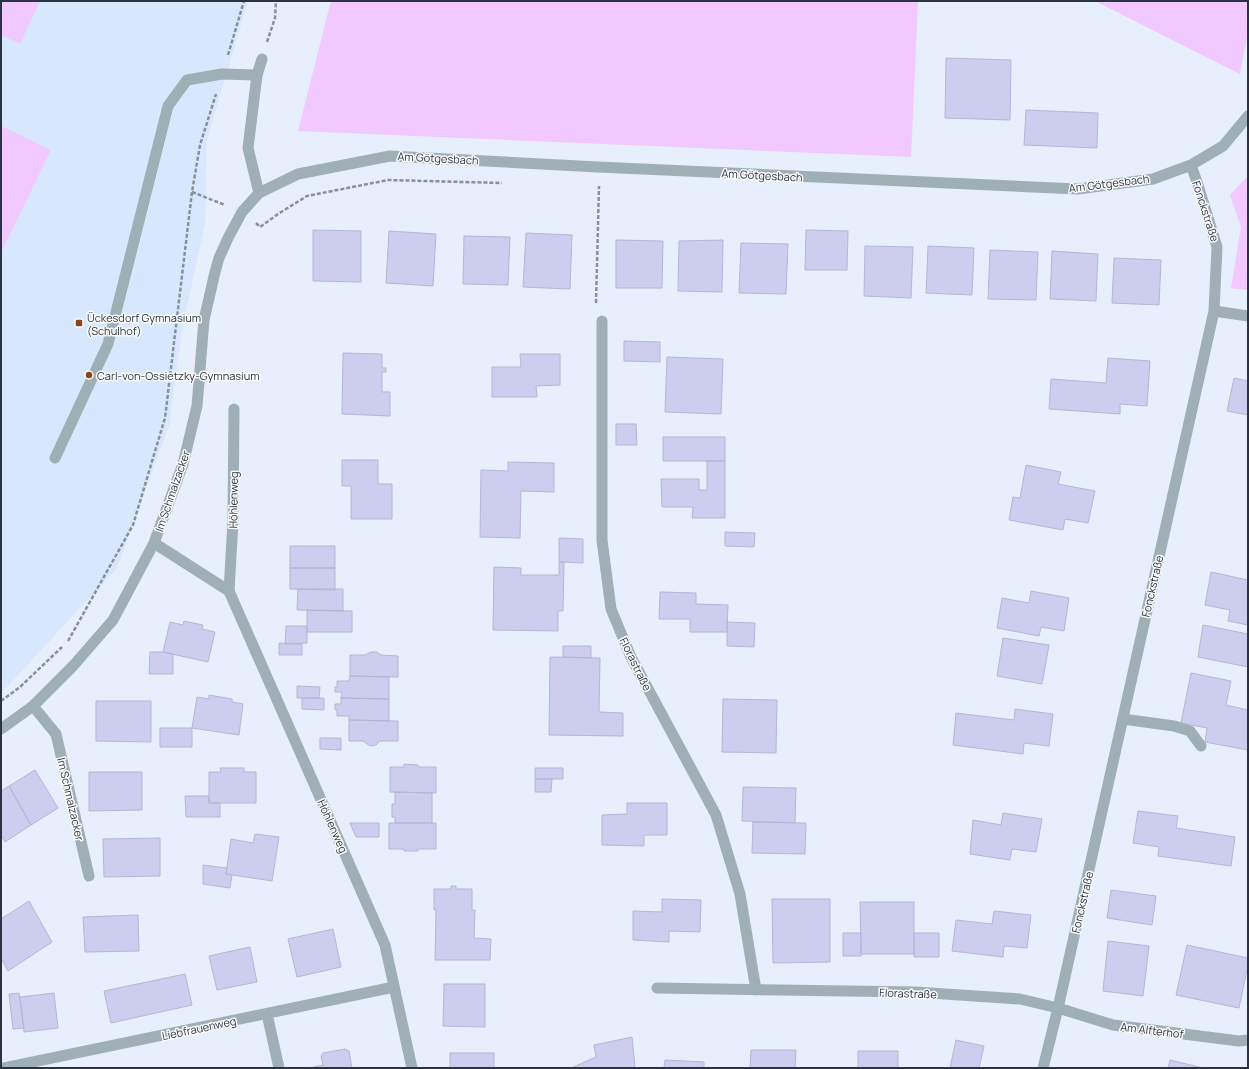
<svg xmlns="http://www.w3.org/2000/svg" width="1249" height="1069" font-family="Manrope,sans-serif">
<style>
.built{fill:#d7e8fe}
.green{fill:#f1c8ff}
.building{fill:#cdcdef;stroke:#b6b5d7}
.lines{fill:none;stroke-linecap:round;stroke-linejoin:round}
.path{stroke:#87909c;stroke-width:2.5;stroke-dasharray:4 2;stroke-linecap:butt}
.service{stroke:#9eafb6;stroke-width:11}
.minor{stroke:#9eafb6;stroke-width:11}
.poi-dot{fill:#8b471b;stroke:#fbfbfb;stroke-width:1.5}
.labels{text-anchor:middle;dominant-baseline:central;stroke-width:3;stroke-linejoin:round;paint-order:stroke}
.street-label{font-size:11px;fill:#2a333f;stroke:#fbfbfb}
.poi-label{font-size:11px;fill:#2a333f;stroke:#fbfbfb;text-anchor:start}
</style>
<rect width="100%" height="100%" fill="#e6effb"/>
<!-- built -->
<path class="built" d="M1 1H248L207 140 205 223 183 325 169 426 117 568 6 688 1 692Z"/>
<!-- green -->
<path class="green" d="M1 1H40L20 44 1 35Z
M331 1H918L911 157 298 131Z
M1095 1H1248V32L1240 74Z
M1 126 51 150 1 253Z
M1248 176V290L1231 288 1241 227 1230 195Z"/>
<!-- building -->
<path class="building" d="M946 58 1011 60 1010 120 945 118Z
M1026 110 1098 113 1097 148 1024 145Z
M313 230 361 231V282L313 281Z
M806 230 848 231 847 270H805Z
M389 231 436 234 433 286 386 283Z
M526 233 572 235 570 289 523 287Z
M464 236 510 237 508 285 463 284Z
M616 240 663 241 662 288H616Z
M723 240 722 292 678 291 679 241Z
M741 243 788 244 786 294 739 293Z
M865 246 913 247 911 298 864 296Z
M928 246 974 248 972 295 926 293Z
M990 250 1038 252 1036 300 988 299Z
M1052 251 1098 254 1096 301 1050 299Z
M1114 258 1161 260 1159 305 1112 303Z
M624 341 660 342V362L624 361Z
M343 353 382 354V368H386V372H382V392H390V416L342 414Z
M520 354H560V385L536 386 537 397H492V367H521Z
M667 357 723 359 721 414 665 412Z
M1108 358 1150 361 1147 406 1120 404V414L1049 409 1051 379 1106 383Z
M1234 378 1248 381V415L1227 411Z
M616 424H636L637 445H616Z
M663 437H725V461H663Z
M342 460H378V484H392V519H351V486H342Z
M707 461H725V518H692L693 507H662L661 479H699V490H707Z
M508 462 554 463V492L521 491 520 538 480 537 481 470 508 471Z
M1026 465 1061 472 1058 484 1095 491 1088 523 1065 519 1063 530 1009 520 1013 497 1020 498Z
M725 532 755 533 754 547 725 546Z
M559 538 583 539V563L559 562Z
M290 546H335V568H290Z
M559 562H564L563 611H558V631L493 630 494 567 521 568V575H559Z
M290 568H335V590L290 589Z
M1211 572 1248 580V625L1228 621 1230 610 1205 605Z
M298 589H343V611L297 610Z
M1031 591 1069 598 1064 631 1041 627 1039 636 997 628 1002 598 1029 603Z
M660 592 696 593V604L728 605 727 632H690V619H659Z
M307 610 352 611V632H307Z
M184 621 203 625 202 629 215 632 208 662 163 652 170 622 183 625Z
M727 622 755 623 754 647 727 646Z
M1203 625 1248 634V667L1198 657Z
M286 626H307V643L285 644Z
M1003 638 1049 645 1042 684 997 676Z
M279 643 302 644V655H279Z
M563 646H591V658L563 657Z
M150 652H163L173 654V674H149Z
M371 652H377L381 655 398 656V677L350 676V655H365Z
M550 657 600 658 599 712 623 713V736L549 735Z
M1191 673 1231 681 1226 705 1248 710V750L1205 742 1207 728 1181 723Z
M350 676 389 677V699L341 698 342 692H335V687H337V681H349Z
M297 686 320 687 319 698H297Z
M209 695 232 699V702L243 704 239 735 192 728 197 697 209 699Z
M302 698H324V710L302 709Z
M341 698 389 699V721L349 720V716H337V709L335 710V704H341Z
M723 699 777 700 776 753 722 752Z
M96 701H151V742L96 741Z
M1015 709 1053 714 1049 746 1024 743 1023 754 953 745 956 713 1014 720Z
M349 720 398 721V741H380L376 745 370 746 363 741H349Z
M160 728H192V747H160Z
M320 738H341V750L320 749Z
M404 764 418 765V767H436V793L390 792V767H404Z
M220 768H244V772H256V803H209V772H221Z
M535 768H563V779H535Z
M35 770 58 808 31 825 9 786Z
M89 772H142V810L89 811Z
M535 779H552L551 792H535Z
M9 786 31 825 5 842 1 835V791Z
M743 787 796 788 795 823 742 821Z
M395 792 432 793V823H395V817H392V804H395Z
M185 796H209V803H220V817H186Z
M627 803H667V835H644V846L602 845V815L627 814Z
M1138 811 1178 816 1176 828 1235 837 1231 866 1158 856 1159 847 1133 843Z
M1003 813 1042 819 1036 852 1012 849 1010 860 970 854 973 820 1001 825Z
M753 822 806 823 805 854 752 853Z
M350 823H379V837H356Z
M389 823H436V849H417L418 851H404V849H389Z
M255 834 279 837 272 881 226 874 231 839 253 843Z
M160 838V876L104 877 103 839Z
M203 865 227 868 226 874 232 875 230 888 203 884Z
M451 886H456V889H472V910H475L474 938 491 939 490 960H435L436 909 434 910V889H451Z
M1111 890 1156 896 1152 925 1107 918Z
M662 899 701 900 700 932 669 931V942L633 940V911L662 912Z
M772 899H830V962L773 963Z
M29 901 52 942 8 971 1 958V919Z
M860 902H914V954H861Z
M994 911 1031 915 1027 948 1004 946 1003 957 952 951 956 920 992 924Z
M138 915 139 951 85 952 83 917Z
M333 929 341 967 297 977 288 939Z
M843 933H861V956H843Z
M914 933H939V957H914Z
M1108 941 1149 946 1143 996 1103 991Z
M1187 945 1248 958V965L1239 1008 1176 995Z
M250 947 257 982 217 990 209 956Z
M185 974 192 1005 111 1023 104 991Z
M444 984H485V1027L443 1026Z
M19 993 24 1028 13 1029 9 994Z
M54 993 58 1028 24 1032 20 997Z
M632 1037 635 1068H571L596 1057 594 1045Z
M956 1040 984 1046 979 1068H950Z
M345 1049 349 1051 352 1068H309L323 1065 321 1056 323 1053Z
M751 1050H796L795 1068H750Z
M858 1051H898V1068H858Z
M450 1053H494V1068H450Z
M665 1060 704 1062V1068H664Z
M1170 1060 1203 1068H1168Z"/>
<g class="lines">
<!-- path -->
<path class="path" d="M267 42 275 18 276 1
M228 55 244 1
M192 192 225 205
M256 223 260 227 278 214 307 196 388 180 502 183
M596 303 599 186
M68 641 133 525 165 418 192 192 200 145 216 94
M1 701 20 687 62 647"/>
<!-- service -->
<path class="service" d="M55 458 108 344 168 106 187 80 222 74 257 75
M229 591 233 521 234 409
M1123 719 1174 726 1190 731 1201 746"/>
<!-- minor -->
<path class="minor" d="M259 193 248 148 257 75 262 59
M1214 311 1248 316
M602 321V540L611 609 631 657 716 815 740 894 756 990
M154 543 229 591 385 945 412 1068
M33 706 56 734 89 876
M1 729 33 706 73 666 113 620 154 543 183 464 197 406 204 320 215 272 219 258 228 238 242 212 259 193 298 174 390 156 598 167 1078 189 1153 179 1191 165 1223 146 1248 116
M657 988 915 992 1020 999 1058 1008 1113 1025 1239 1041 1248 1040
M267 1014 279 1068
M4 1068 394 987
M1043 1068 1058 1008 1214 311 1217 247 1198 185 1191 165"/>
</g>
<!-- markers -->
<g class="poi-dot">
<rect x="75" y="319" width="8" height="8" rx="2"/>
<circle cx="89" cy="375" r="4"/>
</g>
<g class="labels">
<!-- street labels -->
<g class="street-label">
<text transform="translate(438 158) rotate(3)">Am Götgesbach</text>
<text transform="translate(762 175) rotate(3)">Am Götgesbach</text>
<text transform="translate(1109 183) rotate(-7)">Am Götgesbach</text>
<text transform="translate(1206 211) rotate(72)">Fonckstraße</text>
<text transform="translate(172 491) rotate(-71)">Im Schmalzacker</text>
<text transform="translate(233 500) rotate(-89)">Höhlenweg</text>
<text transform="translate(1152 586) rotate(-77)">Fonckstraße</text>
<text transform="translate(636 664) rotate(64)">Florastraße</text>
<text transform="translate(71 799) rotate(77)">Im Schmalzacker</text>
<text transform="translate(333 826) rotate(66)">Höhlenweg</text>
<text transform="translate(1082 902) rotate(-77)">Fonckstraße</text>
<text transform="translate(908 993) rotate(2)">Florastraße</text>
<text transform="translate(199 1028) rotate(-12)">Liebfrauenweg</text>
<text transform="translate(1152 1030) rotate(7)">Am Alfterhof</text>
</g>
<!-- poi labels -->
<g class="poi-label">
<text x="87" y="317">Ückesdorf Gymnasium<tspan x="87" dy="13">(Schulhof)</tspan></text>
<text x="97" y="375">Carl-von-Ossietzky-Gymnasium</text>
</g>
</g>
<!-- border -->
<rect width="1249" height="1069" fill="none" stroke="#2a333f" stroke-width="4"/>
</svg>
